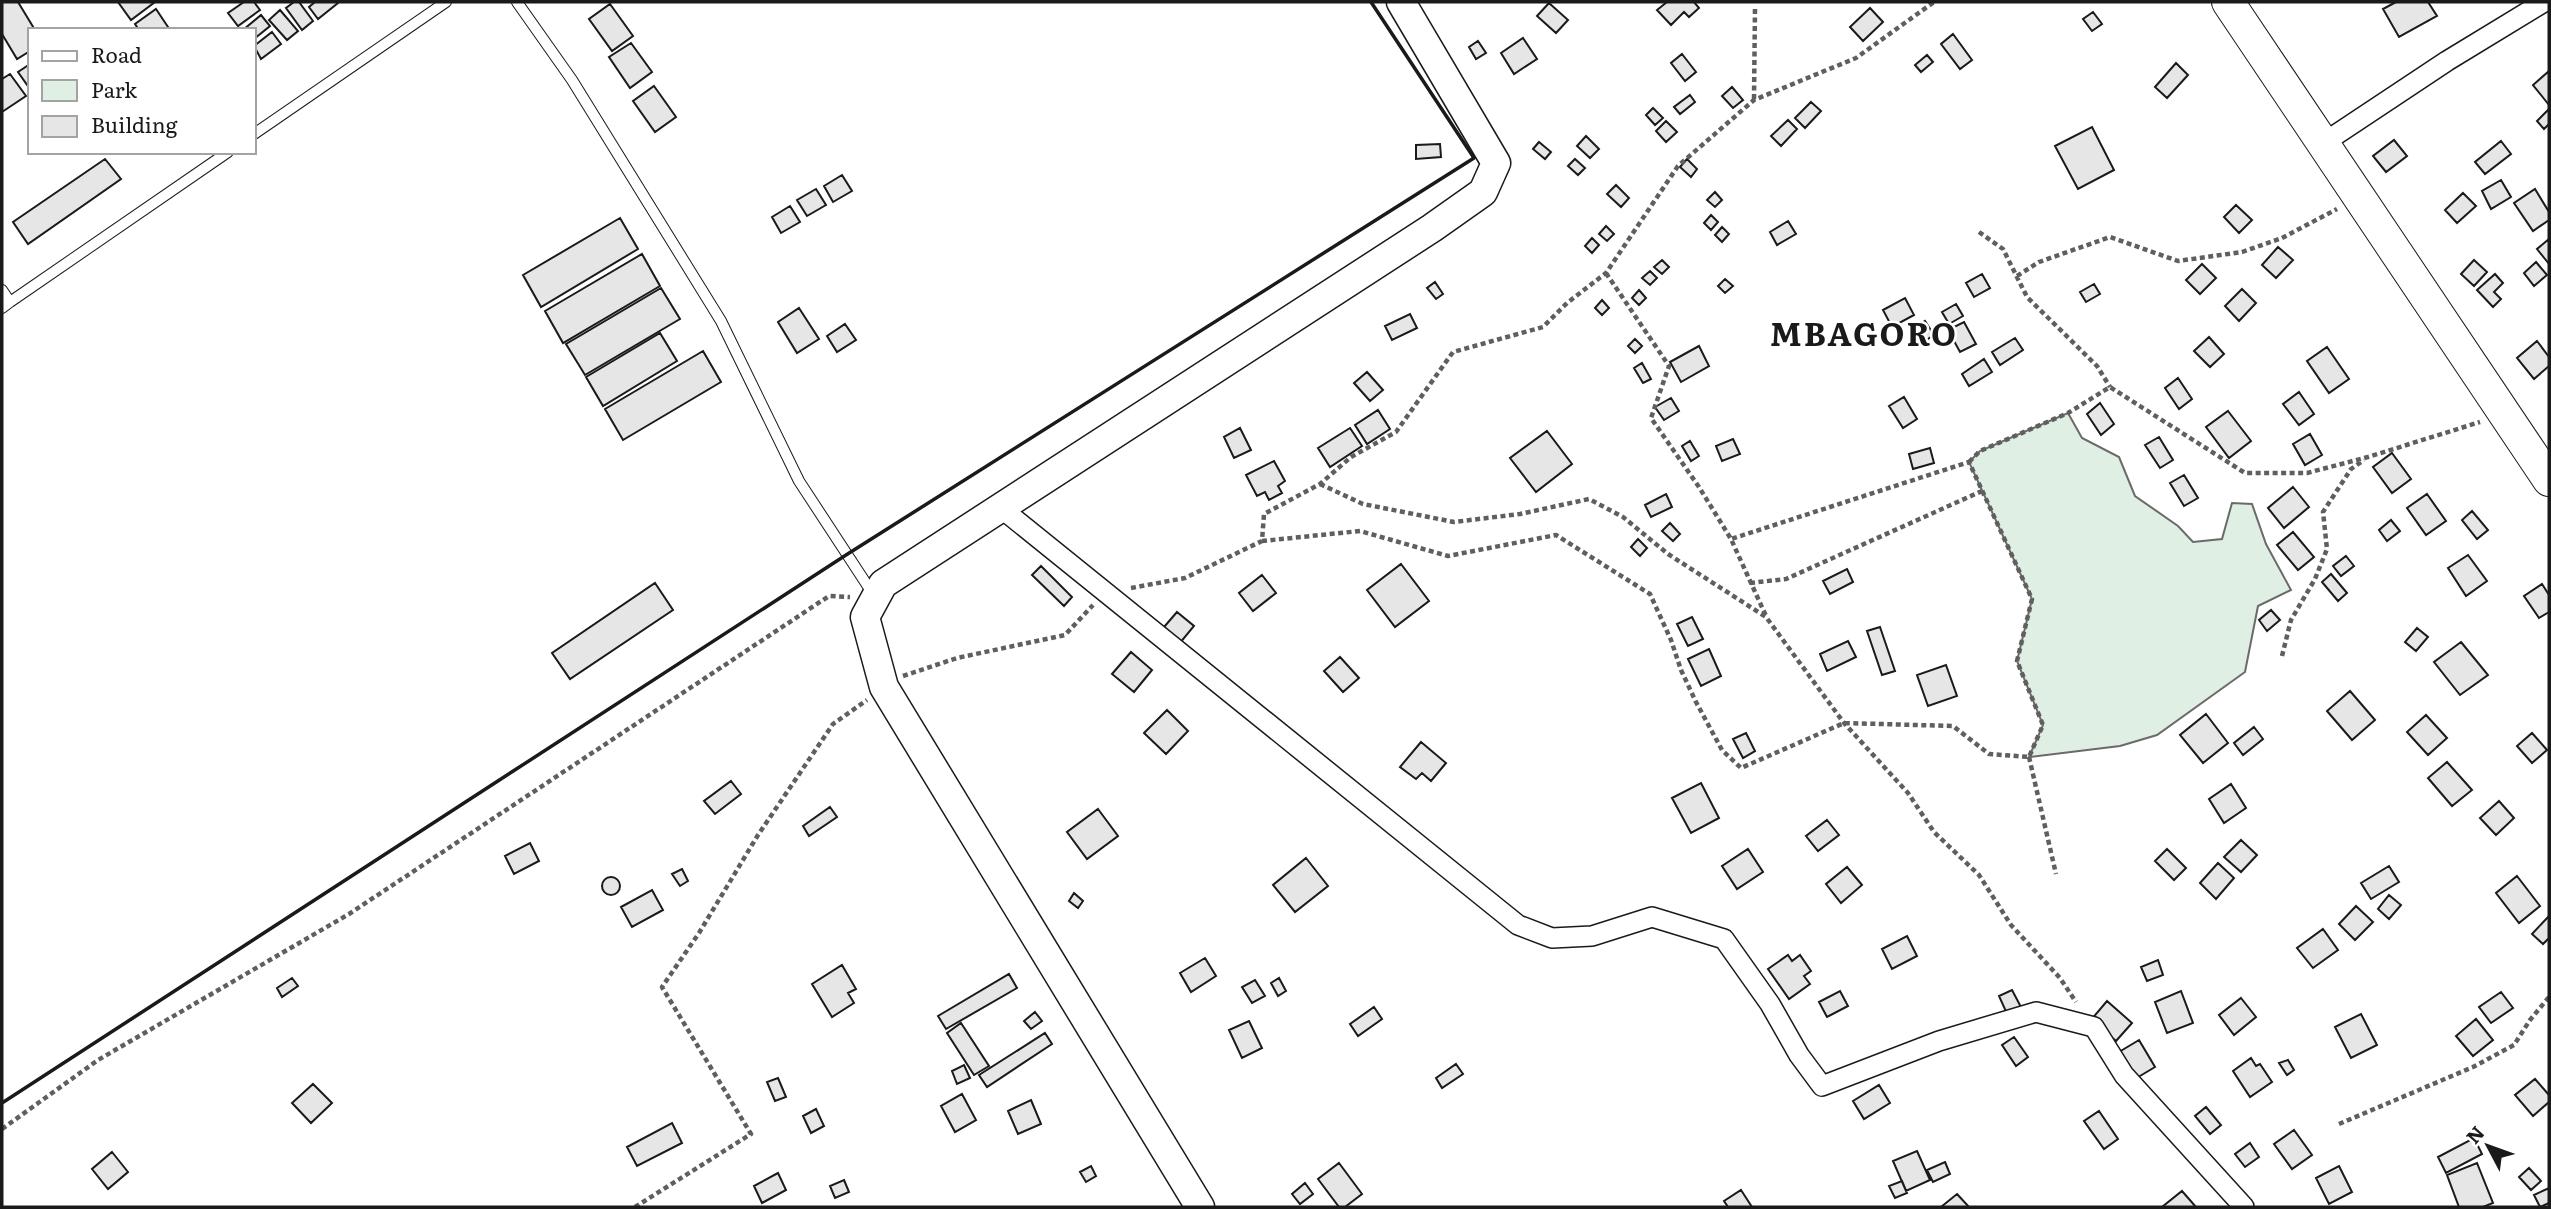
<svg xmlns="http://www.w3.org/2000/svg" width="2551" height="1209" font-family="Literata,serif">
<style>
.green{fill:#e0efe3;stroke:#6a6a6a;stroke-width:2}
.building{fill:#e6e6e6;stroke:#1a1a1a;stroke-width:2}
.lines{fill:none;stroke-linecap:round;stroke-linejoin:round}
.lane-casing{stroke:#1a1a1a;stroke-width:12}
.street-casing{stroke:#1a1a1a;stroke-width:22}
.secondary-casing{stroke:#1a1a1a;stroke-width:31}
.primary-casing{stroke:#1a1a1a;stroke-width:34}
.path{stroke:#5f5f5f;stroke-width:4.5;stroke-dasharray:5 3.5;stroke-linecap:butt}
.lane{stroke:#fff;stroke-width:10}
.street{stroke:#fff;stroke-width:19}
.secondary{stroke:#fff;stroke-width:28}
.primary{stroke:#fff;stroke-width:32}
.wall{stroke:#1a1a1a;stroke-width:3.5}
.labels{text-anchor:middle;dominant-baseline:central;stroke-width:5;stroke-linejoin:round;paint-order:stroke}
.district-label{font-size:32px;font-weight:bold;letter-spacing:2px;fill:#1a1a1a;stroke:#fff}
</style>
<rect width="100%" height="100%" fill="#fff"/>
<!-- green -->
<path class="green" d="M2068 413 2082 438 2119 457 2135 496 2178 526 2193 542 2222 539 2232 503 2252 504 2266 544 2291 590 2258 606 2245 672 2157 735 2120 746 2029 757 2043 725 2017 661 2032 599 1969 462 1980 451Z"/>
<!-- building -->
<path class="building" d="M2 2H18L35 30H30V51L17 59 2 34Z
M118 2H155L131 20Z
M244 2H254L260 10 238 26 228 13Z
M294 2H299L313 21 302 30 286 8Z
M315 2H338V3L318 19 309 7Z
M1667 2H1694L1699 8 1689 17 1684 12 1671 25 1657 10Z
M2396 2H2428L2437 16 2399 37 2383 9Z
M1549 3 1568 20 1556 33 1537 16Z
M610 4 633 36 612 51 589 19Z
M1870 8 1883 22 1863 41 1850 27Z
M156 9 170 30H139L135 24Z
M280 10 298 31 287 40 269 20Z
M2093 12 2102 24 2092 31 2083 19Z
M261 15 270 26 254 39V30H243Z
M272 32 281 44 261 59 254 46Z
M1953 34 1972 60 1960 69 1941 44Z
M1523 38 1537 59 1514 74 1501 53Z
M1478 41 1486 53 1476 59 1469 47Z
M631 43 652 72 630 88 609 57Z
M1682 54 1696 72 1685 81 1671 63Z
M1927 55 1933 62 1921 72 1915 65Z
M2176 63 2188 75 2167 98 2155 87Z
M30 64V89L18 72Z
M2549 71V105L2533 85Z
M10 74 26 96 2 112V79Z
M654 86 676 117 655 132 633 101Z
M1732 87 1743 100 1733 108 1722 96Z
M1690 95 1695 102 1680 114 1674 107Z
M1811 102 1821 111 1805 128 1795 118Z
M1653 108 1663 118 1655 125 1646 115Z
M2549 109V124L2544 129 2537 121Z
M1788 120 1797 129 1781 146 1771 136Z
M1666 121 1677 132 1666 142 1656 131Z
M2092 127 2114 170 2078 189 2055 146Z
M1586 136 1599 149 1590 158 1577 146Z
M2394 140 2407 156 2386 172 2373 156Z
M2501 141 2511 154 2485 174 2475 162Z
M1539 142 1551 152 1545 159 1533 149Z
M1440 144 1441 157 1416 159V145Z
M105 159 121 179 28 244 13 222Z
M1575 159 1585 168 1578 175 1568 166Z
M1687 159 1697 169 1691 177 1680 167Z
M842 175 852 191 833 202 824 186Z
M2501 180 2511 197 2491 209 2482 191Z
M1616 185 1629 198 1621 207 1607 194Z
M816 189 826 205 807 216 797 200Z
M2535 189 2549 212V220L2533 231 2514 203Z
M1715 192 1722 200 1715 207 1707 200Z
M2463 193 2476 206 2457 223 2445 210Z
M2236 205 2252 220 2239 233 2224 217Z
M790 206 800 222 781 233 772 217Z
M1711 215 1718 222 1711 230 1704 223Z
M620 218 638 249 541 307 523 275Z
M1788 221 1796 234 1777 245 1770 232Z
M1606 226 1614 234 1607 241 1599 234Z
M1722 227 1729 234 1722 242 1715 235Z
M1592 238 1599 245 1592 253 1585 246Z
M2549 239V264L2537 249Z
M2278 247 2293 260 2276 278 2262 265Z
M642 254 660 286 563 343 545 311Z
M1662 260 1669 267 1662 274 1654 267Z
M2474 260 2487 272 2474 286 2461 274Z
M2536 262 2547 275 2534 286 2524 273Z
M2202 264 2216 278 2200 294 2186 280Z
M1650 271 1657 278 1650 285 1642 278Z
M1982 274 1990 288 1974 297 1966 283Z
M2495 274 2503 283 2494 292 2501 299 2493 307 2477 290Z
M1725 279 1733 286 1725 293 1718 286Z
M1435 282 1443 294 1436 299 1427 288Z
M2094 284 2100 294 2086 302 2080 292Z
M661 288 680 319 585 375 566 344Z
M2242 289 2256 303 2239 321 2225 306Z
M1639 290 1646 298 1639 305 1632 298Z
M1905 298 1914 315 1892 327 1883 310Z
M1602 300 1609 308 1602 315 1595 308Z
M1956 304 1963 316 1949 324 1942 312Z
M799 308 819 339 797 353 778 322Z
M1410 314 1417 328 1392 340 1385 326Z
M1925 321 1934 335 1923 342 1914 328Z
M1964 322 1976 344 1960 352 1948 330Z
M845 324 856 340 837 352 827 336Z
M660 333 677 361 603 406 586 377Z
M2209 337 2224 354 2210 367 2194 351Z
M2015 338 2023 350 2000 365 1992 352Z
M1635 339 1642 346 1635 353 1628 346Z
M2537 341 2549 357V366L2534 379 2517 358Z
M1699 346 1709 366 1681 382 1670 362Z
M2327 347 2349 379 2329 393 2307 361Z
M703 351 721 382 623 440 605 409Z
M1984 359 1992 372 1969 386 1962 374Z
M1642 363 1651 379 1643 383 1634 368Z
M1367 372 1383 390 1370 401 1354 383Z
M2178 378 2192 399 2179 409 2165 388Z
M2299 392 2314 414 2299 425 2283 404Z
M1904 397 1917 419 1903 428 1889 406Z
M1671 398 1679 411 1664 420 1655 407Z
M2100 403 2114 424 2101 435 2087 414Z
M1378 410 1390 429 1367 444 1355 425Z
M2228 411 2251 441 2229 458 2206 427Z
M1240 428 1251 450 1234 458 1224 437Z
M1350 428 1362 446 1330 467 1318 448Z
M1547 431 1572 464 1536 492 1510 458Z
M2310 434 2322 455 2305 465 2293 444Z
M2159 437 2173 460 2160 468 2145 445Z
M1733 439 1740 454 1722 461 1716 446Z
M1690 441 1699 456 1691 461 1682 446Z
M1930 448 1934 463 1913 469 1909 454Z
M2392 453 2411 479 2392 493 2373 467Z
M1274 461 1285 481 1278 486 1282 493 1269 500 1265 492 1257 496 1246 475Z
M2184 475 2198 498 2184 506 2170 483Z
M2293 487 2309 507 2284 528 2268 508Z
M1666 494 1672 507 1651 517 1645 505Z
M2427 494 2446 521 2426 535 2407 508Z
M2472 511 2488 530 2477 539 2462 520Z
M2391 520 2400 531 2387 541 2379 530Z
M1670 523 1680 534 1673 541 1662 531Z
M2293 532 2314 557 2298 570 2277 545Z
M1638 539 1647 548 1640 556 1631 547Z
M2468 555 2487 581 2466 596 2448 568Z
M2346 556 2354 566 2341 576 2333 566Z
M1401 564 1429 601 1395 627 1367 590Z
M1041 566 1072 597 1064 606 1032 575Z
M1847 569 1853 582 1830 594 1823 581Z
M2331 574 2347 593 2338 601 2322 582Z
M1262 575 1276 593 1253 611 1239 593Z
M655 583 673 610 570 679 552 653Z
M2542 584 2549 595V612L2539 618 2524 596Z
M2271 610 2280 620 2267 631 2259 620Z
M1177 612 1194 626 1175 649 1158 634Z
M1692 617 1703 639 1688 646 1677 624Z
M1880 627 1895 671 1882 675 1867 631Z
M2417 628 2428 637 2416 651 2405 642Z
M1848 641 1856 657 1827 671 1820 654Z
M2461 642 2488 675 2460 695 2434 662Z
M1709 649 1721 676 1701 686 1688 659Z
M1131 652 1152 670 1134 692 1112 674Z
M1340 657 1359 678 1343 692 1324 671Z
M1946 665 1957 696 1928 706 1917 675Z
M2350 691 2375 720 2352 740 2327 711Z
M1167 710 1188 731 1166 754 1144 733Z
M2206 714 2228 743 2203 763 2180 735Z
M2426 715 2447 738 2428 755 2407 732Z
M2254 727 2263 739 2243 755 2234 743Z
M1746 733 1755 751 1743 758 1733 739Z
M2532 733 2547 750 2532 763 2517 746Z
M1421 742 1446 763 1431 781 1422 773 1416 779 1400 767Z
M2447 762 2472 790 2452 806 2428 778Z
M731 781 741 794 715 814 704 801Z
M1701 783 1719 818 1691 833 1672 798Z
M2231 784 2246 808 2224 823 2209 799Z
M2499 801 2514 818 2496 835 2480 818Z
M830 807 837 817 809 836 803 826Z
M1098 809 1118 836 1087 859 1067 832Z
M1827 820 1839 835 1818 851 1806 836Z
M2241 840 2257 855 2241 872 2224 857Z
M530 843 539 861 514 874 505 856Z
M1748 849 1763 872 1737 889 1722 866Z
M2167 849 2186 868 2174 880 2155 861Z
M1306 858 1328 886 1295 912 1273 885Z
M2218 863 2234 878 2216 899 2200 883Z
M2389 866 2399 882 2371 899 2361 883Z
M1847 867 1862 885 1841 903 1826 884Z
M682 869 688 881 680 886 672 874Z
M2517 876 2540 906 2519 923 2496 893Z
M602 886a9 9 0 1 1 18 0a9 9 0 1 1-18 0Z
M652 890 663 910 632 927 621 907Z
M1074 893 1083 901 1078 908 1069 901Z
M2389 895 2401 905 2389 919 2378 909Z
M2356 906 2373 922 2355 940 2339 924Z
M2549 916V938L2543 944 2532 934Z
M2323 929 2338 950 2313 968 2297 948Z
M1907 936 1917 956 1892 969 1882 949Z
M1788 955 1792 961 1800 955 1811 971 1804 976 1810 984 1789 999 1768 969Z
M1205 958 1216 976 1191 992 1180 973Z
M2158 960 2163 975 2147 981 2141 967Z
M842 965 856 989 848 993 854 1003 832 1017 812 984Z
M1009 974 1017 988 946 1029 938 1016Z
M292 978 298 986 282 997 277 988Z
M1279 978 1286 991 1278 996 1271 983Z
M1255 980 1265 996 1252 1003 1242 987Z
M2012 990 2022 1009 2008 1016 1999 996Z
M1840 991 1848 1006 1827 1017 1819 1002Z
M2181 991 2193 1023 2167 1033 2155 1002Z
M2501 992 2513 1008 2491 1023 2479 1007Z
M2241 998 2256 1017 2234 1035 2219 1015Z
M2107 1001 2132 1023 2116 1041 2091 1020Z
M1374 1007 1382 1019 1358 1036 1350 1024Z
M1035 1012 1042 1021 1031 1029 1024 1021Z
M2361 1014 2377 1045 2351 1058 2335 1027Z
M2476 1019 2493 1040 2473 1056 2456 1036Z
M1249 1021 1262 1048 1242 1058 1229 1030Z
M961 1023 989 1066 974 1075 947 1033Z
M1045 1033 1052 1044 987 1087 979 1075Z
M2014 1037 2028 1057 2016 1066 2002 1045Z
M2139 1040 2155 1067 2135 1079 2119 1052Z
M2251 1058 2256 1066 2260 1064 2272 1082 2250 1097 2233 1071Z
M2288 1060 2294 1070 2287 1075 2279 1063Z
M1456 1064 1463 1074 1442 1088 1436 1078Z
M964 1065 970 1078 957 1084 952 1071Z
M778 1078 786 1097 775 1101 767 1082Z
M2535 1079 2549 1095V1102L2533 1116 2515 1095Z
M313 1084 332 1103 311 1123 292 1103Z
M1879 1085 1890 1103 1864 1119 1853 1101Z
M962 1094 976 1120 955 1132 941 1106Z
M1031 1100 1041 1124 1018 1134 1008 1111Z
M2206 1107 2221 1125 2210 1134 2195 1116Z
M816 1109 824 1126 811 1133 803 1116Z
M2099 1111 2118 1139 2104 1149 2084 1121Z
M672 1123 682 1143 637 1166 627 1147Z
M2294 1130 2312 1155 2292 1169 2274 1144Z
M2474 1138 2482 1154 2446 1173 2438 1157Z
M2250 1143 2259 1157 2245 1167 2235 1154Z
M1917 1151 1930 1180 1906 1191 1893 1161Z
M112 1152 128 1172 108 1189 92 1169Z
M1945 1162 1950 1174 1933 1182 1927 1170Z
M1339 1163 1362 1194 1345 1207H1339L1318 1179Z
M2477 1163 2493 1203 2483 1207H2459L2447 1175Z
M1091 1166 1096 1176 1086 1182 1080 1172Z
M2339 1166 2352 1192 2329 1204 2316 1178Z
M2529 1168 2541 1181 2531 1190 2519 1177Z
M778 1173 786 1190 762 1203 754 1186Z
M844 1180 849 1192 835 1198 830 1186Z
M1902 1181 1907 1193 1895 1198 1889 1186Z
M1305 1183 1313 1194 1300 1204 1292 1194Z
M2549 1188V1203L2540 1207 2534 1195Z
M1741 1190 1752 1207H1728L1724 1201Z
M2182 1191 2196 1207H2162Z
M1957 1194 1969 1207H1941Z"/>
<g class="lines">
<defs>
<path id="lane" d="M517 2 572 80 721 321 799 481 873 594
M254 134 446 2
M2 290 10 302 228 152
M2 308 10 302"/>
<path id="street" d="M2322 144 2447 61 2544 2
M1001 508 1518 925 1552 938 1592 936 1652 917 1724 939 1770 1004 1799 1055 1822 1086 1939 1041 2036 1012 2094 1027 2124 1075 2244 1207"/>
<path id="secondary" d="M1200 1207 884 687 865 617 883 584 1432 228 1483 192 1496 163 1401 2"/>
<path id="primary" d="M2228 2 2549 480"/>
</defs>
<!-- lane casing -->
<use href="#lane" class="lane-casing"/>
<!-- street casing -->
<use href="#street" class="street-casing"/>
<!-- secondary casing -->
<use href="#secondary" class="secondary-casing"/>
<!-- primary casing -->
<use href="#primary" class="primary-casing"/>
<!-- path -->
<path class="path" d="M1754 99 1755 8
M1979 232 2003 249 2027 297 2097 366 2110 387
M1606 273 1669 366 1651 418 1699 487 1731 539 1766 616
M2017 276 2039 262 2110 237 2178 261 2242 252 2282 238 2337 209
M1969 462 1980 451 2068 413 2110 387 2245 473H2307L2368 457 2480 422
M1320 484 1363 504 1454 522 1520 514 1589 499 1623 517 1668 554 1766 617 1844 723 1908 793 1934 832 1979 875 2011 925 2060 978 2076 1002
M1262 541 1360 531 1448 556 1556 535 1650 594 1671 640 1681 670 1696 702 1722 750 1741 768 1844 723 1953 726 1989 754 2029 757 2043 725 2017 661 2032 599 1969 462 1731 539
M1750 583 1786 579 1982 491
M1131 588 1185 578 1262 541 1264 514 1320 484 1351 457 1396 432 1453 352 1543 327 1567 303 1606 273 1678 166 1754 100 1856 58 1934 2
M2282 656 2291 620 2315 579 2327 549 2323 512 2351 469 2364 460
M903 676 957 658 1065 635 1093 605
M2029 757 2056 874
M2339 1124 2473 1067 2514 1045 2530 1020 2549 997
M2 1129 98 1060 349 914 829 596 850 597
M635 1207 751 1134 662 987 699 933 758 835 833 724 867 700"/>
<!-- lane -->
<use href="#lane" class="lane"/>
<!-- street -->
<use href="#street" class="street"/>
<!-- secondary -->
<use href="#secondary" class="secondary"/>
<!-- primary -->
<use href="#primary" class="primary"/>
<!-- wall -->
<path class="wall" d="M2 1103 846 555 1474 158 1371 2"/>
</g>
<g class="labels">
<!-- district labels -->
<g class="district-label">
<text x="1864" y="332">MBAGORO</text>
</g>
</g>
<!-- border -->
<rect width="2551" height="1209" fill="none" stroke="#1a1a1a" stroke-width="7"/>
<!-- legend -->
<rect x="28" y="28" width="228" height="126" fill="#ffffff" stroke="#a3a3a3" stroke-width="2"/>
<rect x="42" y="51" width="35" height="10" fill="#ffffff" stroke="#a3a3a3" stroke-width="2"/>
<text x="91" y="63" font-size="21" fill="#1a1a1a">Road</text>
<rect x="42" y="80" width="35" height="21" fill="#e0efe3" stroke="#a3a3a3" stroke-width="2"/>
<text x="91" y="98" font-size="21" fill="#1a1a1a">Park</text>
<rect x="42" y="116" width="35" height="21" fill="#e6e6e6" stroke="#a3a3a3" stroke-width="2"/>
<text x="91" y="133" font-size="21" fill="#1a1a1a">Building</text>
<!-- north arrow -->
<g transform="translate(2488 1146) rotate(311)" stroke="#ffffff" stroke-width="5" paint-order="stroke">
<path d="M0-5L12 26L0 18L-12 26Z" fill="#1a1a1a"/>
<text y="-10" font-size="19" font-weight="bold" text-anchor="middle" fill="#1a1a1a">N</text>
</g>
</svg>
